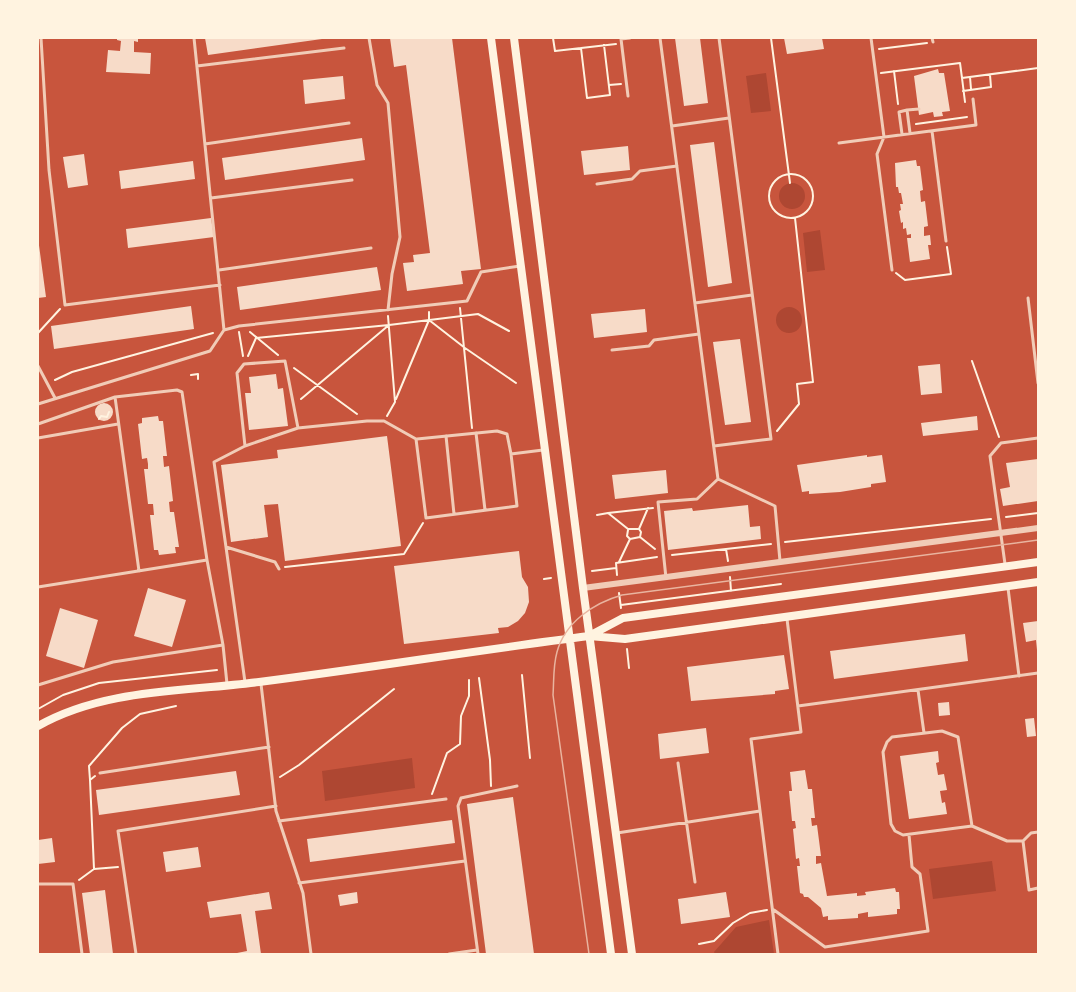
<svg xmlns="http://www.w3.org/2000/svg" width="1076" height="992" font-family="Commissioner,sans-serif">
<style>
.green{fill:#ae4732}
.building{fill:#f7dbc8}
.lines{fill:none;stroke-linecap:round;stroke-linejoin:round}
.path{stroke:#fff3e0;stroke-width:2}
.service{stroke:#f1ccb7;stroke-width:3}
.minor{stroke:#f1ccb7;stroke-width:6}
.secondary{stroke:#fff3e0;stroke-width:8}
.tram{stroke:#e9b49f;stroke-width:1.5}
</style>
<rect width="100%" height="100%" fill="#c8553d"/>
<!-- green -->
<path class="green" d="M766 73 771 111 751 113 746 76Z
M779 196a13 13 0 1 1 26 0a13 13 0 1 1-26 0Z
M820 230 825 270 807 272 803 233Z
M776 320a13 13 0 1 1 26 0a13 13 0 1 1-26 0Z
M412 758 415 788 325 801 322 771Z
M992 861 996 891 933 899 929 869Z
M769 920 774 954H715L714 952 736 927Z"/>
<!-- building -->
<path class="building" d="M117 38H138V42L134 41V52L151 53 150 74 106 72 108 50 120 51 121 41 117 40Z
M205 38H322V39L208 55Z
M390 38H452L481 269 461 271 463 284 407 291 403 263 414 262 413 255 430 253 406 65 394 67Z
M675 38H700L708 103 684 106Z
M784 38H822L824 49 787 54Z
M938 69 939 73H944L950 111 942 112 943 116 934 117 933 112 919 115 914 76Z
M343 76 345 99 305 104 303 80Z
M362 138 365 160 225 180 222 158Z
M714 142 732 283 708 287 690 145Z
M628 146 630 170 584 175 581 151Z
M84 154 88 185 68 188 63 157Z
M916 160 917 166H920L923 190 920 191 921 202 925 201 928 226 924 227V236L930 235 931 245H928L930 259 910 262 907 238H911V234L907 235 906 228 903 229V222L901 223 899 211 901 210 900 204H903L901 193H899L898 187H896L895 163Z
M193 161 195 179 121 189 119 171Z
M211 218 214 237 128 248 126 229Z
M38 238 46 297 38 298Z
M377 267 381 290 240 310 237 287Z
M191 306 194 329 54 349 51 326Z
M645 309 647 332 594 338 591 314Z
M740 339 751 422 725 425 713 342Z
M940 364 942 393 921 395 918 366Z
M276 374 278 389 283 388 288 426 249 430 245 393H251L249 377Z
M95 412a9 9 0 1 1 18 0a9 9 0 1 1-18 0Z
M158 416 159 421H163L167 456H163L164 467 169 466 173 501 169 502 170 512H174L179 547H175L176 553 159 555 158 550H154L150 515H154L153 504H148L144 469H148V464L147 458 142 459 138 424 142 423V418Z
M977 416 978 430 923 436 921 423Z
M387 436 401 546 285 561 278 504 264 505 268 537 231 542 221 465 278 458 277 450Z
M867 455V457L882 455 886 482 871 484V487L840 492 809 494V491L802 492 797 465Z
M1038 459V501L1003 506 1000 489 1010 487 1006 463Z
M666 470 668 493 615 499 612 475Z
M748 505 750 527 760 526 761 539 668 550 664 511 692 508 693 511Z
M519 551 522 577 528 587 529 602 525 613 518 621 508 627 498 628 499 633 404 644 394 566Z
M148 588 186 600 172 647 134 636Z
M60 608 98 620 84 668 46 656Z
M1038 621V650H1037L1036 640 1026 642 1023 623Z
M965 634 968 661 834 679 830 651Z
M784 655 789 689 775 691V694L691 701 687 667Z
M949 702 950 715 939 716 938 703Z
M1034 718 1036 736 1027 737 1025 719Z
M706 728 709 753 660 759 658 734Z
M938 751 939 762 936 763 938 775 944 774 947 790 940 791 942 803 945 802 947 814 909 819 900 756Z
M805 770 808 789H812L815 818H811L812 826 817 825 821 856H816V864L821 863 827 896 857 893V896L866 895 865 892 895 888 896 892H899L900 909H897V914L868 917V912L858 914V918L828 920V916L823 917 821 908 808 897H804L803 894 800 893 797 866H800L799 858 796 859 793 829 796 828 795 821H792L789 791H792L790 772Z
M236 771 240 795 99 815 96 790Z
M513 797 534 954H486L467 804Z
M452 820 455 843 310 862 307 839Z
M52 838 55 862 38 864V840Z
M198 847 201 867 166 872 163 852Z
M105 890 113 954H90L82 893Z
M269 892 272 909 255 911 261 954H232L247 951 241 914 210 918 207 902Z
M357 892 358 903 340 906 338 895Z
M726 892 730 917 681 924 678 899Z"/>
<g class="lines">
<!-- path -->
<path class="path" d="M553 38 555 51 616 44
M771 38 790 183
M581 48 587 98 610 95 604 45
M879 49 927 43
M894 71 898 104
M881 73 960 63 962 78 1038 68
M970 77 971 89
M962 78 965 102
M609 85 621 84
M963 91 991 87 990 75
M916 124 967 117
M769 196a22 22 0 1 1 44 0a22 22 0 1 1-44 0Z
M896 273 905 280 951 274 947 247
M460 308 472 428
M429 320 465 348 516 383
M239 332 243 356
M250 332 278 355
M38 333 60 309
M248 356 256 338 389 325
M972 361 999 437
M294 368 357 414
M191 375 198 374V379
M55 380 72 372 213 333
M301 399 389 325 478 314 509 331
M396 399 429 320V312
M387 416 395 402 388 316
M99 419 101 416 107 417 109 412
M777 431 799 404 797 384 813 382 795 218
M653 508 608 513 628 529H639L641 532 640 537 655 549
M597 515 608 513
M1006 517 1038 513
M639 529 648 508
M628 530 627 536 630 539 640 537
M785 542 991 519
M726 549 728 561
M672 555 771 544
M619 562 630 539
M285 567 404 554 423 523
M592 571 616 568
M617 575 616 563 657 557
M730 577 731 591
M544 579 551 578
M619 593 621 608
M621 605 781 584
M627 649 629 668
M522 675 530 758
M479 678 490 760 491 786
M38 709 63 695 99 683 217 670
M280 777 299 765 394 689
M90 780 89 766 122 728 140 714 176 706
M432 794 447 753 460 744 461 716 469 696V680
M94 869 90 780 95 776
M79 880 94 869 118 867
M699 944 714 941 733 923 750 913 767 910"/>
<!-- service -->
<path class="service" d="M41 38 49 170 65 305 220 285
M369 38 377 85 388 103 400 237 392 274 388 310
M660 38 718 479 775 506 780 561
M871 38 884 137 877 154 892 270
M932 38 933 42
M197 66 344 48
M628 96 621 39 630 38
M672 126 729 118
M932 131 946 241
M910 133 907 110 919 109
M902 134 899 112 907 110
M839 143 976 125 973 99
M205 144 349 123
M597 184 632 179 640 171 677 166
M211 198 352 180
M219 270 371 248
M1028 298 1038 383
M695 303 752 295
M224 330 239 326 467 301 481 272 520 266
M612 350 649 346 654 340 699 334
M38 366 55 398
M115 397 139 571
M38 404 210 351 224 330 194 38
M38 424 115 397 177 390 182 392 207 560 223 645 227 684
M476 433 485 510
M446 436 454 514
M38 438 118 424
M417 439 497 431 507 434 511 454 543 450
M245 446 237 373 244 364 285 361 298 428
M714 446 771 439 719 38
M226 547 275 562 279 569
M1005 564 990 456 1001 443 1038 438
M666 578 658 502 697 499 718 479
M38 587 207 560
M1008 588 1019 676
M245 682 214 462 245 446 298 428 367 421H384L416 439 426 518 517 506 511 454
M261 684 276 811 303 893 311 954
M38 685 113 662 223 645
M918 690 924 733
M798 706 1038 673
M678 763 695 882
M100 773 269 747
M279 821 446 799
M972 826 958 737 942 731 892 737 887 742 883 752 891 824 895 831 903 835 972 826 1007 841H1023
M1038 832 1031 833 1023 841 1029 890 1038 888
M617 833 760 811
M299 883 465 861
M38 884H73L82 954
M774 910 825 947 928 931 920 874 912 867 909 835
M136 954 118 831 276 806
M449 954 477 950
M478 954 458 806 461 798 517 786
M778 954 751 739 801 732 787 619"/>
<!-- minor -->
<path class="minor" d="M583 588 1038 528"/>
<!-- secondary -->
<path class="secondary" d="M491 38 611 954
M514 38 583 588 632 954
M589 636 623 618 1038 562
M38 726C105 688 185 692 259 682 369 668 479 650 589 636L625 639 1038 582"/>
<!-- tram -->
<path class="tram" d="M589 954 553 695C554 681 553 666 557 652 565 622 594 603 622 595L1038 540"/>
</g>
<!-- border -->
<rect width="1076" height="992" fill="none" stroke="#fff3e0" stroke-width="78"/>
</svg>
